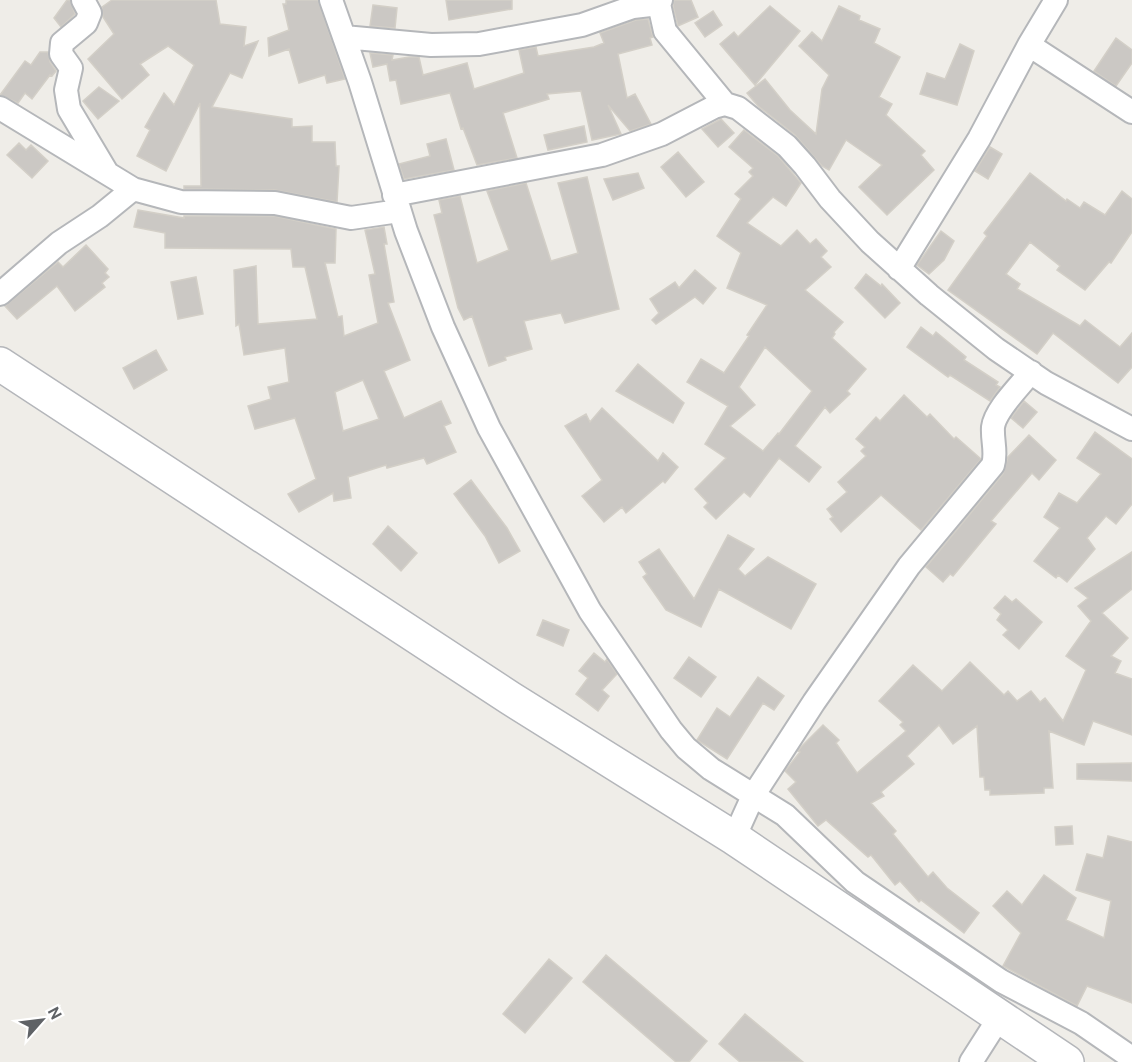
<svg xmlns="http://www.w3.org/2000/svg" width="1132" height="1062" font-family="Cabin,sans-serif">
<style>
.building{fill:#cbc8c4;stroke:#d3cfc7;stroke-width:1.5;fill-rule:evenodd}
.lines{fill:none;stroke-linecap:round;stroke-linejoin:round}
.minor-casing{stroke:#b5b7ba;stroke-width:26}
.secondary-casing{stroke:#b4b6ba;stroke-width:36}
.minor{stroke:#fff;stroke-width:22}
.secondary{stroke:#fff;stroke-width:33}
</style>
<rect width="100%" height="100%" fill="#efede8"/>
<!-- building -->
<path class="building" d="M67 0H70L75 14 61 27 54 18Z
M112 0H216L220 24 246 27 244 46 258 41 242 78 230 73 212 107 292 119V127L312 126V142H335L336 166H339L337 202 275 190 184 189V186H201L200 103 166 171 137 156 150 130 145 127 164 93 174 105 194 65 168 46 140 64 149 75 122 99 88 59 114 34 103 17 102 7Z
M286 0H318L345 79 327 83 325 75 299 83 289 49 269 56 268 38 289 30 283 4H286Z
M446 0H512V9L449 20Z
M674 0H691L698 17 678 26 673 6Z
M373 5 397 8 395 28 370 26Z
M770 6 800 31 755 85 720 44 734 32 738 37Z
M839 6 860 16 859 20 880 29 874 43 900 57 879 97 892 104 886 115 925 151 921 155 934 170 887 215 859 187 882 165 846 140 829 170 822 166 795 135 758 106 747 93 765 79 790 110 816 134 822 89 829 75 799 46 812 32 822 41Z
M713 11 722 25 705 37 695 23Z
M648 19 653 37 650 38 652 45 618 54 627 98 635 94 651 124 630 131 608 105 621 134 592 140 581 91 547 94 549 99 503 113 517 158 477 165 463 128 461 129 450 93 401 104 396 80 390 81 387 64 373 67 370 53 393 55 392 60 409 57H419L423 75 467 63 474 89 524 73 519 50 536 47 538 56 594 47 604 43 600 33 636 20Z
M1116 38 1132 50V63L1116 86 1094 71Z
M960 44 974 51 957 105 920 94 927 73 945 79Z
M40 52H48L50 62 56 71 52 76 50 75 32 99 25 93 18 103 0 95 25 61 31 65Z
M99 87 119 101 98 119 83 101Z
M721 119 734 133 718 147 702 129Z
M584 126 587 142 548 150 544 135Z
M744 130 778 156 801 183 786 206 773 197 747 223 781 246 797 230 810 244 816 239 827 251 821 257 831 267 805 290 843 322 834 332 835 334 832 338 866 369 847 391 850 394 830 413 825 407 795 446 821 467 809 482 779 458 750 497 744 492 716 519 704 507 708 503 695 489 726 458 705 444 728 406 687 382 701 359 724 373 749 336 747 335 767 305 727 288 741 253 717 236 741 199 735 194 753 176 749 172 753 168 729 147ZM765 347 812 391 779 434 778 433 763 451 730 426 755 405 739 387Z
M446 139 454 170 404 179 399 164 430 156 427 144Z
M19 143 26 150 31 145 48 161 32 178 7 155Z
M990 147 1002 154 988 179 975 171Z
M678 152 704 182 686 197 661 167Z
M638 173 644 188 613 200 604 179Z
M1030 173 1066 201 1067 199 1080 208 1084 202 1105 215 1122 191 1132 199V232L1111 263 1109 262 1085 290 1057 270 1060 266 1030 242 1006 274 1020 284 1017 289 1080 326 1085 320 1120 347 1132 333V367L1118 383 1053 333 1037 354 948 290 987 236 984 233Z
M587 177 619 309 565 323 561 313 524 321 532 349 505 357 506 360 489 366 472 316 464 320 458 308 434 215 442 213 439 200 460 196 477 263 509 250 487 191 526 183 551 261 578 253 558 183Z
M138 210 184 218V216H274L336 229 335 263H325L338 317 342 316 344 336 378 323 369 275 375 274 365 230 384 227 387 244H384L394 302 388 303 410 360 384 371 404 418 441 401 451 423 444 426 456 452 427 464 424 458 387 468 386 465 348 477 351 498 334 501 333 493 299 512 288 494 316 479 295 418 255 429 248 406 271 399 268 387 289 382 285 348 244 355 239 324 236 326 234 270 256 266 258 324 317 319 305 267H293L291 249 165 248V233L134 227ZM363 380 379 419 343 431 335 392Z
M941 231 954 241 944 260 929 274 917 265Z
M86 245 108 269 105 273 109 277 102 283 105 287 75 311 57 286 17 319 5 306 58 262 63 267Z
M695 270 716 288 703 304 695 297 656 324 652 320 659 313 650 299 675 282 679 288Z
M866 274 881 286 882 284 900 303 885 318 855 288Z
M196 277 203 314 178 319 171 282Z
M921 327 933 336 936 332 966 357 964 360 998 382 996 385 1000 387 990 401 950 375 948 377 907 347Z
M156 350 167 370 134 389 123 368Z
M638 364 684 403 673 423 616 391Z
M904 395 927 417 930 414 954 439 956 437 981 459 921 530 881 495 841 532 830 519 833 517 827 509 847 492 838 482 866 456 861 451 865 447 856 439 876 417 880 421Z
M1024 401 1037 412 1023 428 1011 418Z
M602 408 658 461 663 453 678 467 665 483 663 481 626 513 622 507 604 522 582 496 602 480 565 426 586 414 590 422Z
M1095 432 1132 459V504L1116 524 1106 516 1087 538 1095 549 1067 582 1058 575 1056 578 1034 561 1060 528 1044 517 1059 493 1077 503 1101 474 1077 458Z
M1029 435 1056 460 1039 480 1032 473 991 521 996 524 967 559 953 576 950 574 943 582 926 567 1003 474 1008 457Z
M471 480 507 528 520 551 499 563 485 536 454 494Z
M388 526 417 553 401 571 373 544Z
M728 535 754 549 738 569 745 576 768 557 816 584 791 629 719 589 701 627 666 610 643 577 647 574 639 562 659 549 694 599Z
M1132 552V589L1102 613 1128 638 1111 656 1121 661 1115 673 1132 679V735L1093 721 1084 745 1049 731 1053 788H1044V793L990 795V790H985L984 777H980L977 726 953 744 939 725 907 756 914 764 881 792 884 796 871 803 896 831 893 834 928 877 933 872 947 888 979 913 964 933 921 900 919 902 900 881 895 885 871 855 868 857 826 820 818 826 788 789 796 782 785 771 800 752 798 751 801 747 823 725 839 740 836 743 857 773 906 731 900 725 903 722 879 701 913 665 942 691 970 662 1004 695 1008 691 1017 701 1031 691 1040 702 1045 698 1063 721 1086 670 1066 656 1091 621 1078 606 1088 598 1075 588Z
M1005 596 1012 602 1016 599 1042 622 1019 649 1003 635 1008 630 997 620 1001 614 994 608Z
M543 620 569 630 563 646 537 635Z
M594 653 605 662 607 659 617 674 602 690 609 696 598 711 576 694 588 678 579 671Z
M689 657 716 677 701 697 674 678Z
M758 677 784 696 774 710 763 703 727 759 697 740 717 708 730 717Z
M1132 763V781L1077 779V764Z
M1072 826 1073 844 1056 845 1055 827Z
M1108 836 1132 842V1003L1087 986 1077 1006 1003 966 1021 933 993 906 1007 891 1022 905 1044 875 1076 898 1066 920 1104 938 1111 901 1076 890 1087 854 1103 858Z
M606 955 707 1041 689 1062H676L583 982Z
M549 959 572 978 525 1033 503 1014Z
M745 1014 803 1062H740L719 1044Z"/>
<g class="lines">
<defs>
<path id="minor" d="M83 0 90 13 86 23 62 43 61 54 71 68 66 90 69 109 106 171
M331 0 360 82 406 231 443 327 489 428 590 611 671 730 686 748 711 769 785 815 855 882 1001 981 1081 1023 1132 1058
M661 0 659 4 665 31 725 104
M344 37 431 45 479 44 582 25 633 7 659 4
M1029 45 1132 112
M0 108 133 189 181 202 275 203 351 218 399 211
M394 195 602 155 662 134 714 107 725 104 738 108 787 146 805 166 830 199 870 242 929 295 996 349 1046 383 1132 429
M899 269 979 139 1029 45 1056 0
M0 294 59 243 100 216 133 189
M734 838 753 796 814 702 909 566 993 465C997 452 992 441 993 427 995 410 1020 386 1031 372
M971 1062 999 1018"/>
<path id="secondary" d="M0 364 510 698 734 838 1067 1062"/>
</defs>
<!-- minor casing -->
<use href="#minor" class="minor-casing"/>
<!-- secondary casing -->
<use href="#secondary" class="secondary-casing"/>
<!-- minor -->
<use href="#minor" class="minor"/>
<!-- secondary -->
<use href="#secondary" class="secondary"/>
</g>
<!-- north arrow -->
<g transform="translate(42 1020) rotate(62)" stroke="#ffffff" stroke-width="4.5" paint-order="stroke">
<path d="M0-4.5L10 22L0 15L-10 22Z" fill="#5f6266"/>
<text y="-9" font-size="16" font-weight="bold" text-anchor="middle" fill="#5f6266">N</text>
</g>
</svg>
